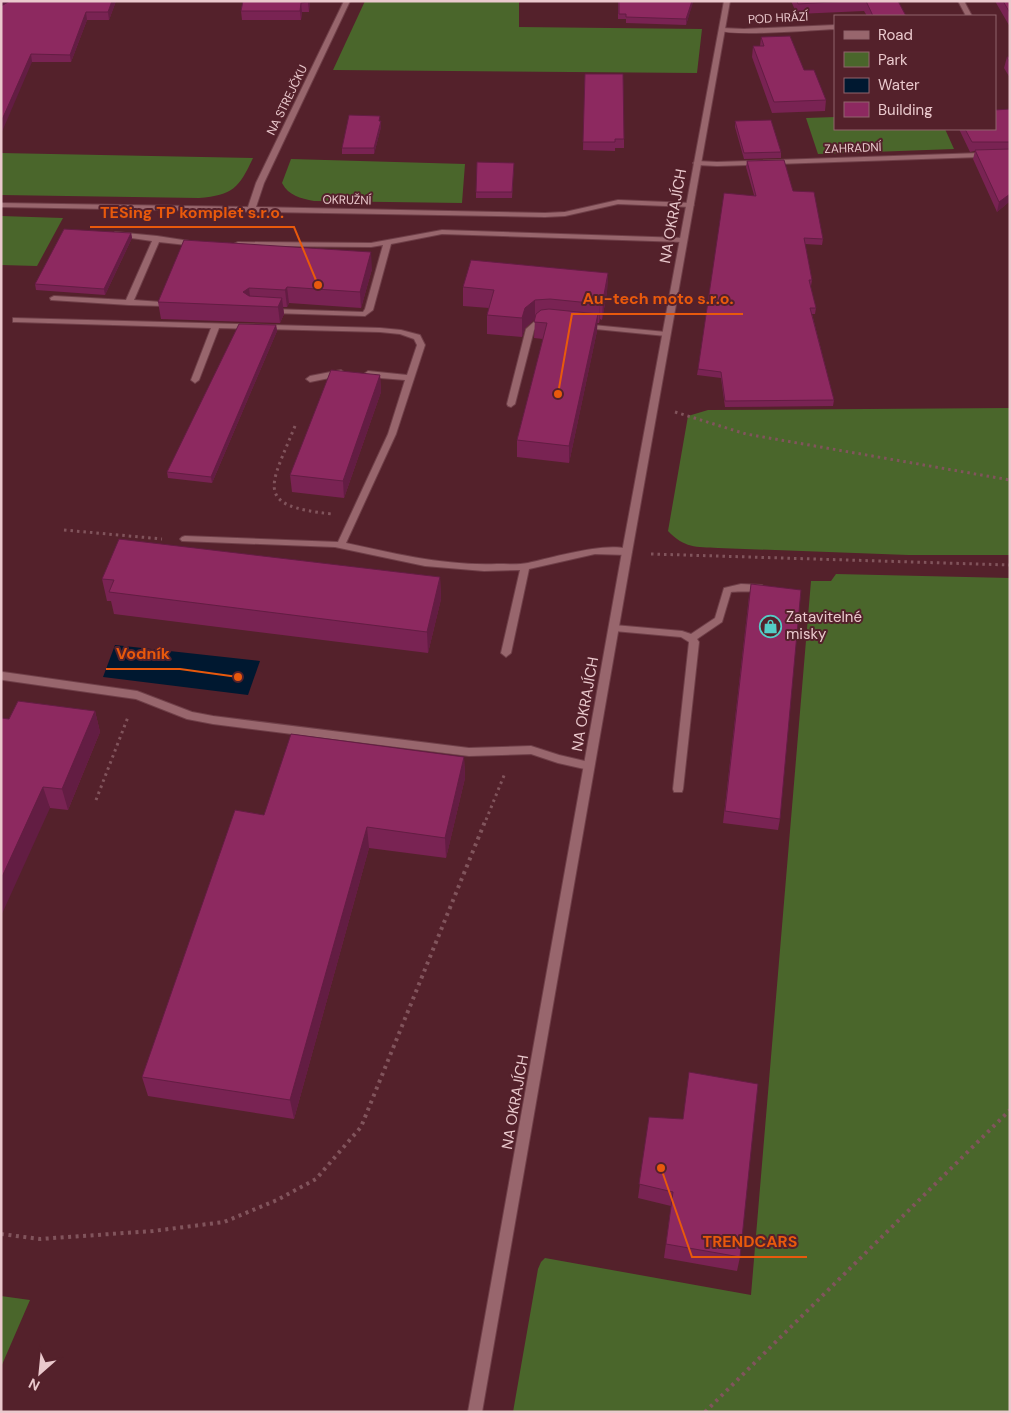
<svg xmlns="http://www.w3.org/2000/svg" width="1011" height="1413" font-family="'DM Sans',sans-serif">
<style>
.green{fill:#4a662b}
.water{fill:#001830}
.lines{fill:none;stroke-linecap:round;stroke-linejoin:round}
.service-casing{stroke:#6f3f48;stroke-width:2}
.minor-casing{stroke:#6f3f48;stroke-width:2}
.tertiary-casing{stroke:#6f3f48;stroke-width:2}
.path-far1{stroke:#81545c;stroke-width:3;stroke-dasharray:2.5 4;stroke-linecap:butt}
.path{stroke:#81545c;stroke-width:4;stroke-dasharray:3 4.5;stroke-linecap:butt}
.service{fill:#98666d;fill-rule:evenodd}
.minor{fill:#98666d;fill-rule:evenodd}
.tertiary{fill:#98666d;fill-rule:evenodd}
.wall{fill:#792353}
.shaded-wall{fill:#631d43}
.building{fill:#8d2960;stroke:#631d43}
.labels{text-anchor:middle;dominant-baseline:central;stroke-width:4;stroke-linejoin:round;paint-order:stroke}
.far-street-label{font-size:12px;fill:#eac9cd;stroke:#54212b}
.street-label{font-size:15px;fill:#eac9cd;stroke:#54212b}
.poi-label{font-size:15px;fill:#eac9cd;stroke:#54212b;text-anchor:start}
.leader{fill:none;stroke:#e8590c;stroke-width:2}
.callout-dot{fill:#e8590c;stroke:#54212b;stroke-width:2}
.callout-label{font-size:16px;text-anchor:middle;font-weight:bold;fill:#e8590c;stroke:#54212b;stroke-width:4;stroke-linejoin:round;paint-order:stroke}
</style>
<rect width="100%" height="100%" fill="#54212b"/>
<!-- green -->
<path class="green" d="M365 1H519V27L702 29 697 73 333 70Z
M835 117V129H945L954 149 818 154 806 118Z
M1 153 253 158C239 188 233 195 199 198L1 195Z
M291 159 465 164 462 203 314 201C300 198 289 196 282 183Z
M1 216 63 218 37 266 1 265Z
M1010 408V555H908L718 548C696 547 684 548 668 531L688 416 708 410Z
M836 574 1010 578V1412H513L538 1269 541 1262 545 1258 751 1295 811 581H831Z
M1 1296 30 1300 1 1367Z"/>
<!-- water -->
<path class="water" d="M115 645 260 661 248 695 103 677Z"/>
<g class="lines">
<defs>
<path id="service" d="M442 230 683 238 687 240 683 242 442 234 391 244 373 310 365 316 272 313 268 311 272 309 363 312 365 309 383 245 371 247 238 246 234 244 238 242 371 243Z
M115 232 157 236 196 242 200 244 196 246 159 242 134 300 161 302H164V306L129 305 51 300 50 298 54 296 126 300 152 241 118 236H115Z
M13 318 380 328 401 330 420 335 425 345 396 434 346 543C396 554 446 566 497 564 507 564 518 565 528 563 547 559 618 538 632 552L627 555 595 554 529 569 511 653 506 657 501 653 520 570 484 571 425 566 335 547 182 541 180 539 182 537 185 536 338 542 388 434 405 380 368 377 364 374 368 371 407 375 417 345 414 339 400 334 380 332 219 328 199 380 195 383 191 380 211 328 16 322H13Z
M546 320 550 322 549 324 540 325 534 330 515 404 511 407 508 406 507 404 526 329 535 321Z
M582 324 666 332 670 334 666 336 585 328 581 326Z
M341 370 345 373 344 375 310 382 306 379 310 376Z
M741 584 762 585 767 588C760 594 741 590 731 592L722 622 697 639 699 642 683 789 682 792H674L673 789 689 642 681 637 614 631 609 628 614 625 682 631 691 634 715 618 724 588Z
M3 672 137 691 192 712 213 716 469 748 531 746 559 755 589 762 593 763 594 766 593 769 589 770 558 763 531 754 469 756 213 724 187 719 136 699 3 680 1 679V673Z"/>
<path id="minor" d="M344 1H350L264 183 256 207 545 213 565 212 618 200 690 203 694 205 690 207 618 204 565 216 545 217 1 207V203L248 207 256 183Z
M958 1H964L972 16H966Z
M835 25V29C816 30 730 37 719 30L722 28 744 29Z
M1010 152V156L717 166 697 165 693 163 697 161 717 162Z"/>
<path id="tertiary" d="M724 1H730L632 552 482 1412H468L622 552Z"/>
</defs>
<!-- service casing -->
<use href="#service" class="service-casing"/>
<!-- minor casing -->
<use href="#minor" class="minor-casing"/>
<!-- tertiary casing -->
<use href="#tertiary" class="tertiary-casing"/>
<!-- path-far1 -->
<path class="path-far1" d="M675 412 746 434 1010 480
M295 426C271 486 252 506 332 514
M64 530 162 539
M651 554 1010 565
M96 800 128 717
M486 820 505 773"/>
<!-- path -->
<path class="path" d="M1 1234 40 1239 153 1231 224 1222 277 1200 316 1179 361 1127 486 819
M705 1412 1010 1110"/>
<!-- service -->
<use href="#service" class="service"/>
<!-- minor -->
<use href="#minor" class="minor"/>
<!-- tertiary -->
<use href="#tertiary" class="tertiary"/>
</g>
<!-- wall -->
<path class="wall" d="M116 1 109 20H87L71 62H32L1 6Z
M243 1H310L309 12H302L301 20H242L241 11Z
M618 1H693L686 25 626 23V19H618Z
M791 1H898L906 16H867L864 11 797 14Z
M995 1H1010V27Z
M761 37 804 70 826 100 825 111 772 113 752 57 753 46H760Z
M1007 57H1010V78L1004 68Z
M585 74 624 139V148H615V151L583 150Z
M1010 109V201L997 212 973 159 975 151 970 152 959 129H995Z
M380 121H381V127L374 154H342V148Z
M735 121 781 152V158L744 159 735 127Z
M747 161 793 191 823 239 822 245 805 244 812 280 811 286H810L816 308 815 314H812L834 400 833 406 725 407 721 378 697 375 698 369 754 195 746 167Z
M514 163 512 198H476V192Z
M131 233 132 238 105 295 36 290 35 284Z
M372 269 361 308 289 303 287 307H283L284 314 280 323 161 319 158 302Z
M608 273 607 292 602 320 600 319 599 323H597V331L569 463 517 457V440L543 339 534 338 535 319 525 328 522 337 487 334V315L489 308 463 306V287Z
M276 325 277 331 212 483 168 478 167 472Z
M380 375 381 392 344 498 292 492 290 475Z
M440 577 441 599 428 653 114 614 111 601H107L102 579Z
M749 596 780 819 778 830 723 823Z
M95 711 100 732 68 810 50 808 9 719Z
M464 757 465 778 446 858 369 848 294 1119 148 1096 142 1077 264 815Z
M649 1117 740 1257 737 1271 664 1258 671 1206 638 1198Z"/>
<!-- shaded-wall -->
<path class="shaded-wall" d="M1 1H10L1 6Z
M112 1H116L109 20 108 12Z
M308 1H310L309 12 308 2Z
M692 1H693V3L686 25V19Z
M301 3 302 12 301 20 300 11Z
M86 12 87 20 71 62 70 55Z
M31 54 32 62 1 134V122Z
M381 121V127L374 154V148Z
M1010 194V201L997 212 999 202Z
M131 233 132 238 105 295 104 289Z
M371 252 372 269 361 308 360 292Z
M608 273 607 292 602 320 603 300Z
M287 287 289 303 287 307 285 290Z
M249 288 251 305 243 292Z
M282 298 284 314 280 323 278 307Z
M535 300V319L525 328 522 337V318L525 308Z
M600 300V319L599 323 600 304Z
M598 314 597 331 569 463V446Z
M276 325 277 331 212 483 211 477Z
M380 375 381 392 344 498 343 481Z
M440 577 441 599 428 653 427 632Z
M95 711 100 732 68 810 62 789Z
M464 757 465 778 446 858 445 838Z
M43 787 50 808 1 916V879Z
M367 827 369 848 294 1119 290 1100Z"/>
<!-- building -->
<path class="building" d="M10 1H112L108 12H86L70 55 31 54 1 122V6Z
M243 1H308V2L301 3 300 11H241Z
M619 1H692L686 19 626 17V14H619Z
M797 1H849L798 4Z
M866 1H898L906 16H873Z
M1003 1H1010V13Z
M790 36 804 70H814L826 100 774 102 753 46H764L761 37Z
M1007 57H1010V63Z
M585 74H623L624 139H615V142H583Z
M1010 109V142H972L965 129H995V110Z
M349 115 380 116 379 121H381L374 148H342Z
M771 120 781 152 744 153 735 121Z
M1010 149V194L999 202 975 150Z
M784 160 793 191 814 192 823 239 804 238 812 280H809L816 308H810L834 400 725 401 721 372 698 369 724 193 756 196 747 161Z
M477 162 514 163 512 192H476Z
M64 229 131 233 104 289 35 284Z
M184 240 371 252 360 292 287 287 285 290 249 288 243 292 249 296 282 298 278 307 158 302Z
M471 260 608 273 603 300H600V304L550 299 535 300 525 308 522 318 487 315 494 290 463 287Z
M549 309 598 314 569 446 517 440 547 323 534 322 536 314 541 310Z
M239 324 276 325 211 477 167 472Z
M331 370 380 375 343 481 290 475Z
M119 539 440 577 427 632 109 592 114 580 102 579Z
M751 584 801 590 780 819 725 811Z
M18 701 95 711 62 789 43 787 1 879V718L9 719Z
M291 734 464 757 445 838 367 827 290 1100 142 1077 235 810 264 815Z
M689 1072 758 1084 740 1257 666 1244 673 1192 639 1184 649 1117 683 1119Z"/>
<!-- icons -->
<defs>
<symbol id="shop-ring" viewBox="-11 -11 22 22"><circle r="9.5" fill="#54212b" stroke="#54cdc7" stroke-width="1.5"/><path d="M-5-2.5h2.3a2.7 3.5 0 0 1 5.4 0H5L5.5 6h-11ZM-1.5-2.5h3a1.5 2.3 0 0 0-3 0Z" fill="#54cdc7"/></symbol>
</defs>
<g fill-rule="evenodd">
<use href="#shop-ring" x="758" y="614" width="25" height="25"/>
</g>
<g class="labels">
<!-- far-street labels -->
<g class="far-street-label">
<text transform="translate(778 18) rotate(-3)">POD HRÁZÍ</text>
<text transform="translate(287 100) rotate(-64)">NA STREJČKU</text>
<text transform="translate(853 148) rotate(-2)">ZAHRADNÍ</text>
<text transform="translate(347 200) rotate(1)">OKRUŽNÍ</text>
</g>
<!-- street labels -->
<g class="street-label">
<text transform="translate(673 216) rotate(-80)">NA OKRAJÍCH</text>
<text transform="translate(585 704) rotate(-80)">NA OKRAJÍCH</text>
<text transform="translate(515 1102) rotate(-80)">NA OKRAJÍCH</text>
</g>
<!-- poi labels -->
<g class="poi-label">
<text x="786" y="617">Zatavitelné<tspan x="786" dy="17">misky</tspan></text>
</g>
</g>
<!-- callouts -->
<path class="leader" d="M318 285L294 227H90M558 394L572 314H743M238 677L180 669H106M661 1168L692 1257H807"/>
<g class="callout-dot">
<circle cx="318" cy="285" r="5"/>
<circle cx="558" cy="394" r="5"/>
<circle cx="238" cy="677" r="5"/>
<circle cx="661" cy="1168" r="5"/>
</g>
<g class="callout-label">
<text x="192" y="218">TESing TP komplet s.r.o.</text>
<text x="658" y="304">Au-tech moto s.r.o.</text>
<text x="143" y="659">Vodník</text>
<text x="750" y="1247">TRENDCARS</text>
</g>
<!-- border -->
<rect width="1011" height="1413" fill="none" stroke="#eac9cd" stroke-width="5"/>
<!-- legend -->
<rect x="834" y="15" width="162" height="115" fill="#54212b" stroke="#90646c"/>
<rect x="844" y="31" width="25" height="8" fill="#98666d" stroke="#90646c"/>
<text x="878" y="40" font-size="15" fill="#eac9cd">Road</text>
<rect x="844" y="52" width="25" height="15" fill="#4a662b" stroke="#90646c"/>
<text x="878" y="65" font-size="15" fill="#eac9cd">Park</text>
<rect x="844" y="78" width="25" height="15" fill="#001830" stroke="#90646c"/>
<text x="878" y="90" font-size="15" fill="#eac9cd">Water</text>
<rect x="844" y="102" width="25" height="15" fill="#8d2960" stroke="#90646c"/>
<text x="878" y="115" font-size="15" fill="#eac9cd">Building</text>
<!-- north arrow -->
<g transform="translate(40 1373) rotate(207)" stroke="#54212b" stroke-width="4" paint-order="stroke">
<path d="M0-4L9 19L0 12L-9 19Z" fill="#eac9cd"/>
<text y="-8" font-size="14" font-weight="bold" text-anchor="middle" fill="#eac9cd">N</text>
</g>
</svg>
